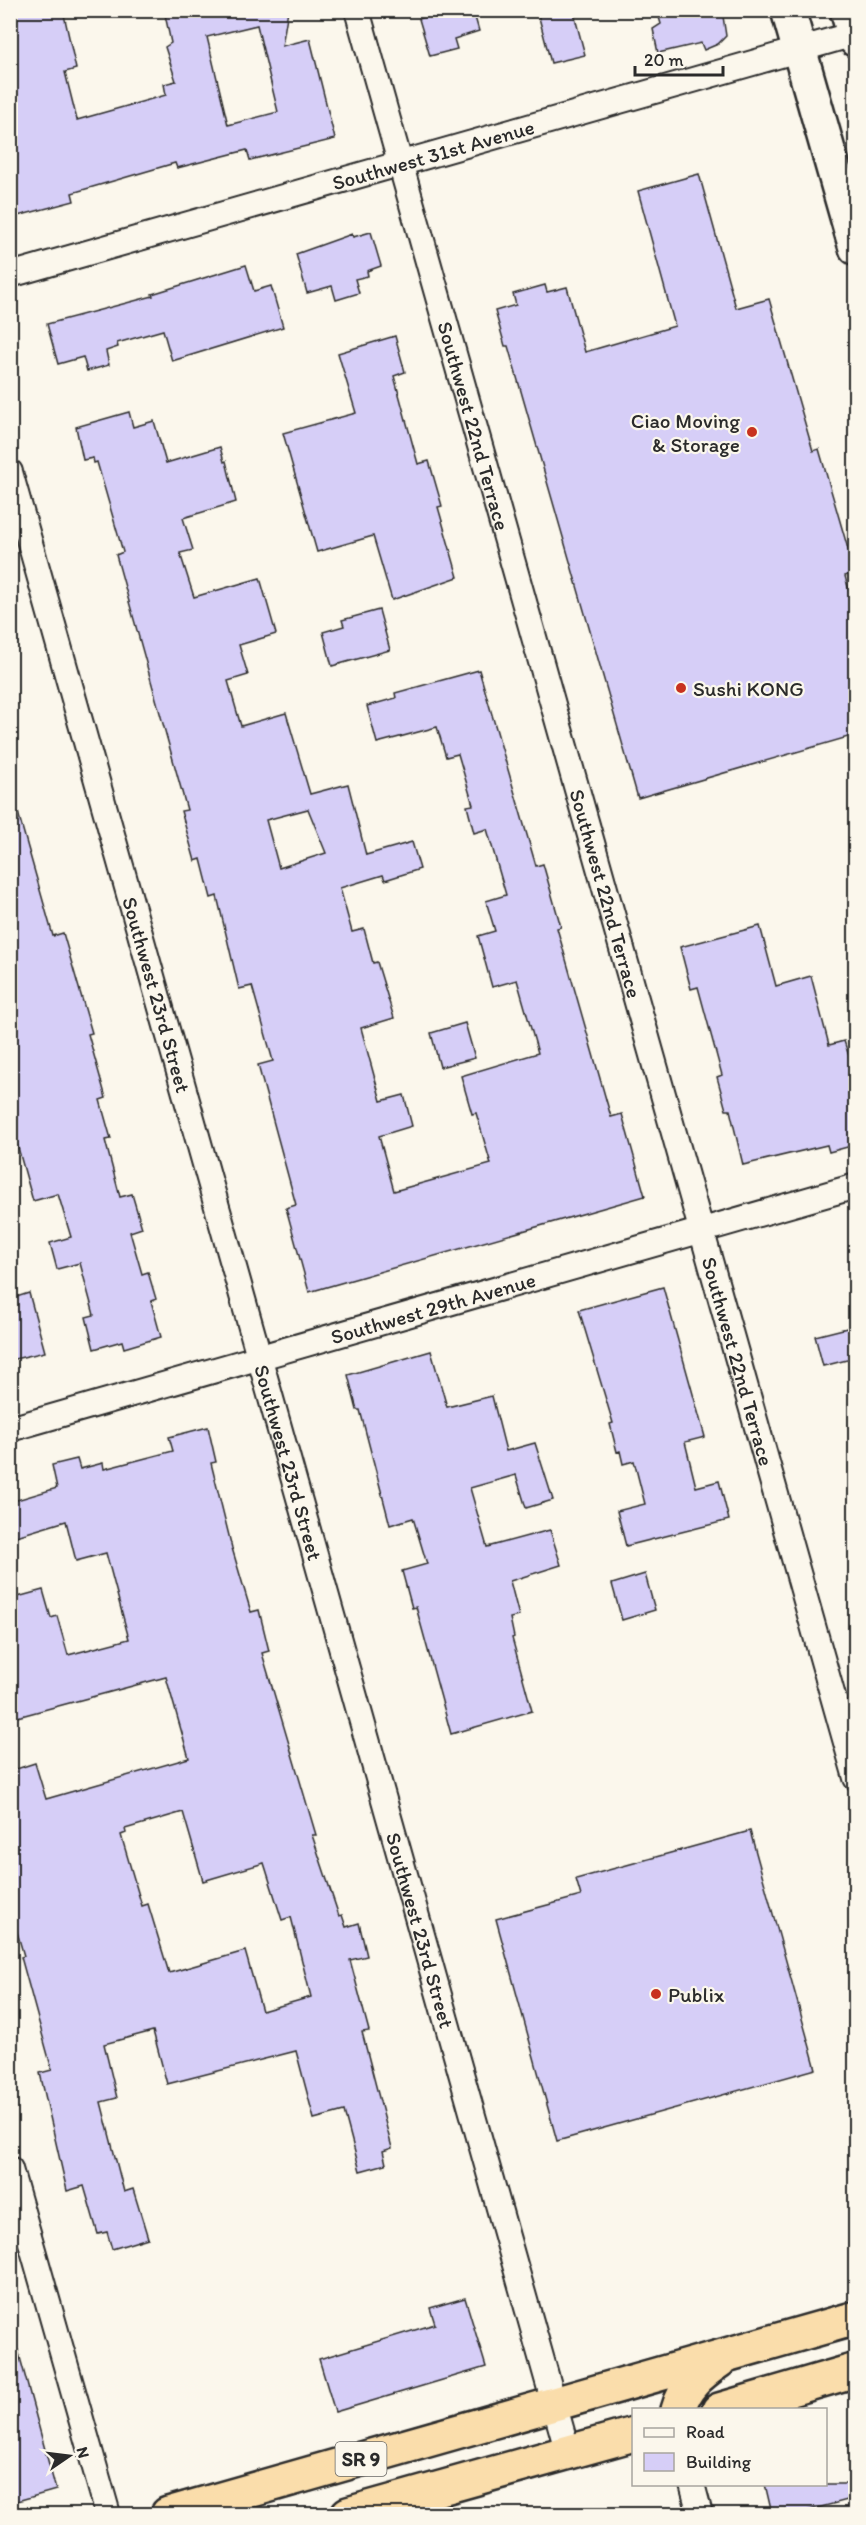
<svg xmlns="http://www.w3.org/2000/svg" width="866" height="2525" font-family="Itim,sans-serif">
<style>
.building{fill:#d6cef7;stroke:#2b2b2b;stroke-width:1.5;fill-rule:evenodd}
.lines{fill:none;stroke-linecap:round;stroke-linejoin:round}
.street-casing{stroke:#2b2b2b;stroke-width:28}
.secondary-casing{stroke:#2b2b2b;stroke-width:38}
.highway-casing{stroke:#2b2b2b;stroke-width:38}
.street{stroke:#fbf7ec;stroke-width:24}
.secondary{stroke:#fbf7ec;stroke-width:33}
.highway{stroke:#faddab;stroke-width:33}
.poi-dot{fill:#c8321e;stroke:#fbf7ec;stroke-width:2}
.labels{text-anchor:middle;dominant-baseline:central;stroke-width:4.5;stroke-linejoin:round;paint-order:stroke}
.shield{fill:#fbf7ec;stroke:#696865;stroke-width:1.5}
.shield-label{font-size:20px;font-weight:bold;fill:#2b2b2b}
.street-label{font-size:21px;fill:#2b2b2b;stroke:#fbf7ec}
.poi-label{font-size:21px;fill:#2b2b2b;stroke:#fbf7ec;text-anchor:start}
</style>
<rect width="100%" height="100%" fill="#fbf7ec"/>
<filter id="ink" filterUnits="userSpaceOnUse"><feTurbulence type="fractalNoise" baseFrequency=".0167" numOctaves="2"/><feDisplacementMap in="SourceGraphic" scale="12" xChannelSelector="R" yChannelSelector="G"/><feConvolveMatrix kernelMatrix="1 2 1 2 8 2 1 2 1" color-interpolation-filters="sRGB"/></filter>
<g filter="url(#ink)">
<!-- building -->
<path class="building" d="M10 10H63L76 69 65 72 77 120 166 95 164 84 176 81 165 47 171 43 164 10H288L282 46 310 39 335 139 250 160 247 150 177 168 175 163 72 193 74 201 10 218ZM257 25 278 112 228 125 207 37Z
M446 10H473L479 31 454 39 457 49 430 56 419 19Z
M537 10H573L585 55 551 63Z
M657 10H722L726 36 718 44 704 50 701 43 658 53 653 29 661 24Z
M699 174 736 308 769 299 813 451 819 449 855 573 845 576 855 612V735L638 798 508 346H505L495 311 516 305 513 294 545 285 547 292 567 287 585 352 675 326 638 191Z
M371 232 381 266 367 271 368 276 355 279 359 293 336 300 332 286 307 293 296 254 352 234 353 237Z
M246 265 254 291 271 286 283 327 172 361 163 330 117 343 118 347 106 351 109 365 87 371 83 357 58 364 47 324 153 296 152 294Z
M395 336 405 372 394 376 418 464 429 461 442 506 438 507 458 577 392 600 373 536 317 552 283 433 356 413 338 353Z
M129 412 133 427 154 421 166 463 220 447 224 462 226 461 236 502 183 518 193 550 180 553 194 597 260 578 276 634 239 645 248 675 228 681 241 726 286 713 310 794 348 784 366 855 412 842 420 869 385 880 383 875 340 888 352 932 364 929 373 963 377 962 394 1018 361 1028 381 1101 404 1095 412 1126 379 1136 394 1191 491 1164 476 1113 472 1114 461 1076 538 1053 517 980 492 987 478 936 495 931 486 901 506 895 487 829 474 833 467 806 473 805 458 754 446 757 437 727 377 743 367 706 396 698 395 693 479 670 536 866 543 864 561 927 557 928 611 1117 622 1114 645 1196 309 1292 286 1208 296 1205 258 1065 273 1061 252 986 239 989 217 896 211 898 201 859 195 861 181 811 187 810 116 555 123 552 97 462 94 463 93 458 83 460 76 427ZM308 809 326 853 279 868 266 820Z
M379 610 390 650 332 666 323 632 344 626 342 620Z
M17 809 53 936 63 933 92 1033 88 1034 106 1098 100 1100 111 1139 105 1140 120 1197 132 1194 142 1228 130 1232 142 1274 148 1272 156 1299 151 1301 161 1337 124 1348 122 1341 94 1349 86 1317 94 1315 80 1263 57 1269 50 1243 71 1237 58 1194 33 1201 10 1119V810Z
M760 926 776 986 811 976 829 1045 844 1041 850 1059 855 1058V1145L829 1152 827 1145 743 1165 730 1110H726L717 1077 722 1075 698 987 691 989 680 947Z
M465 1023 475 1058 440 1067 431 1033Z
M663 1287 705 1437 685 1442 696 1487 719 1481 729 1520 626 1546 617 1511 645 1504 634 1461 623 1464 620 1451 617 1452 610 1424 613 1423 579 1310Z
M29 1293 45 1352 10 1360V1299Z
M855 1326V1358L823 1366 815 1336Z
M431 1351 447 1407 492 1396 506 1451 535 1443 553 1500 526 1508 516 1475 470 1488 487 1547 550 1530 561 1565 510 1581 519 1616 510 1618 514 1637 512 1638 532 1711 451 1734 416 1607 412 1608 402 1571 427 1564 413 1518 390 1525 360 1410H357L348 1375Z
M208 1427 216 1462 211 1463 232 1548 251 1612 259 1610 269 1651 262 1653 316 1835H312L339 1916 342 1915 346 1927 359 1923 367 1956 350 1960 369 2031 362 2032 392 2148 383 2151 386 2164 360 2171 344 2111 314 2119 296 2051 167 2084 153 2031 104 2044 117 2098 101 2102 124 2192 133 2189 148 2238 112 2249 107 2232 98 2234 84 2186 67 2191 40 2073 52 2070 21 1957 24 1956 10 1908V1771L35 1763 46 1799 189 1758 166 1677 10 1719V1599L43 1590 51 1618 57 1616 68 1655 129 1639 106 1553 76 1561 66 1521 10 1538V1502L57 1488 52 1465 77 1459 80 1469 103 1463 104 1469 173 1451 169 1437ZM183 1812 203 1881 264 1863 282 1920 291 1917 311 1997 262 2011 245 1951 169 1973 148 1904 142 1906 121 1835 126 1833 125 1829Z
M645 1574 655 1610 622 1620 612 1584Z
M750 1831 816 2069 557 2141 496 1919 581 1896 576 1879Z
M465 2298 486 2367 335 2412 319 2359 435 2324 430 2308Z
M18 2350 56 2490 10 2503V2351Z
M765 2484H855V2498L795 2514H772Z"/>
<g class="lines">
<defs>
<g id="street">
<path id="s1" d="M357 10 856 1778"/>
<path id="s2" d="M10 275 854 34"/>
<path id="s3" d="M10 472 568 2453"/>
<path id="s4" d="M10 1429 856 1186"/>
<path d="M10 2169 108 2514"/>
<path d="M692 2484 700 2514"/>
</g>
<path id="secondary" d="M788 10 856 248
M847 10 856 40"/>
<path id="highway" d="M678 2410C684 2387 700 2374 719 2361
M719 2410 856 2370
M168 2514 856 2318
M348 2514 634 2434"/>
</defs>
<!-- street casing -->
<use href="#street" class="street-casing"/>
<!-- secondary casing -->
<use href="#secondary" class="secondary-casing"/>
<!-- highway casing -->
<use href="#highway" class="highway-casing"/>
<!-- street -->
<use href="#street" class="street"/>
<!-- secondary -->
<use href="#secondary" class="secondary"/>
<!-- highway -->
<use href="#highway" class="highway"/>
</g>
</g>
<!-- markers -->
<g class="poi-dot">
<circle cx="752" cy="432" r="6"/>
<circle cx="681" cy="688" r="6"/>
<circle cx="656" cy="1994" r="6"/>
</g>
<g class="labels">
<!-- shield labels -->
<rect class="shield" x="335.5" y="2442" width="51" height="34" rx="4.5"/>
<g class="shield-label">
<text x="361" y="2459">SR 9</text>
</g>
<!-- street labels -->
<g class="street-label">
<text stroke="none"><textPath href="#s2" startOffset="440">Southwest 31st Avenue</textPath></text>
<text stroke="none"><textPath href="#s1" startOffset="432">Southwest 22nd Terrace</textPath></text>
<text stroke="none"><textPath href="#s1" startOffset="918">Southwest 22nd Terrace</textPath></text>
<text stroke="none"><textPath href="#s3" startOffset="543">Southwest 23rd Street</textPath></text>
<text stroke="none"><textPath href="#s4" startOffset="440">Southwest 29th Avenue</textPath></text>
<text stroke="none"><textPath href="#s1" startOffset="1404">Southwest 22nd Terrace</textPath></text>
<text stroke="none"><textPath href="#s3" startOffset="1029">Southwest 23rd Street</textPath></text>
<text stroke="none"><textPath href="#s3" startOffset="1515">Southwest 23rd Street</textPath></text>
</g>
<!-- poi labels -->
<g class="poi-label">
<text x="740" y="420" text-anchor="end">Ciao Moving<tspan x="740" dy="24">&amp; Storage</tspan></text>
<text x="693" y="688">Sushi KONG</text>
<text x="668" y="1994">Publix</text>
</g>
</g>
<!-- margin -->
<rect width="866" height="2525" fill="none" stroke="#fbf7ec" stroke-width="36"/>
<rect x="18" y="18" width="830" height="2489" fill="none" stroke="#2b2b2b" stroke-width="2" filter="url(#ink)"/>
<!-- legend -->
<rect x="632" y="2408" width="195" height="78" fill="#fbf7ec" stroke="#a8a59f" stroke-width="1.5"/>
<rect x="644" y="2428" width="30" height="9" fill="#fbf7ec" stroke="#a8a59f" stroke-width="1.5"/>
<text x="686" y="2438" font-size="18" fill="#2b2b2b">Road</text>
<rect x="644" y="2453" width="30" height="18" fill="#d6cef7" stroke="#a8a59f" stroke-width="1.5"/>
<text x="686" y="2468" font-size="18" fill="#2b2b2b">Building</text>
<!-- north arrow -->
<g transform="translate(69 2456) rotate(76)" stroke="#fbf7ec" stroke-width="4.5" paint-order="stroke">
<path d="M0-4.5L10 22L0 15L-10 22Z" fill="#2b2b2b"/>
<text y="-9" font-size="16" font-weight="bold" text-anchor="middle" fill="#2b2b2b">N</text>
</g>
<!-- scale -->
<path d="M635 66v9h88v-9" fill="none" stroke="#2b2b2b" stroke-width="3"/>
<text x="644" y="66" font-size="18" fill="#2b2b2b" stroke="#fbf7ec" stroke-width="4.5" paint-order="stroke">20 m</text>
</svg>
